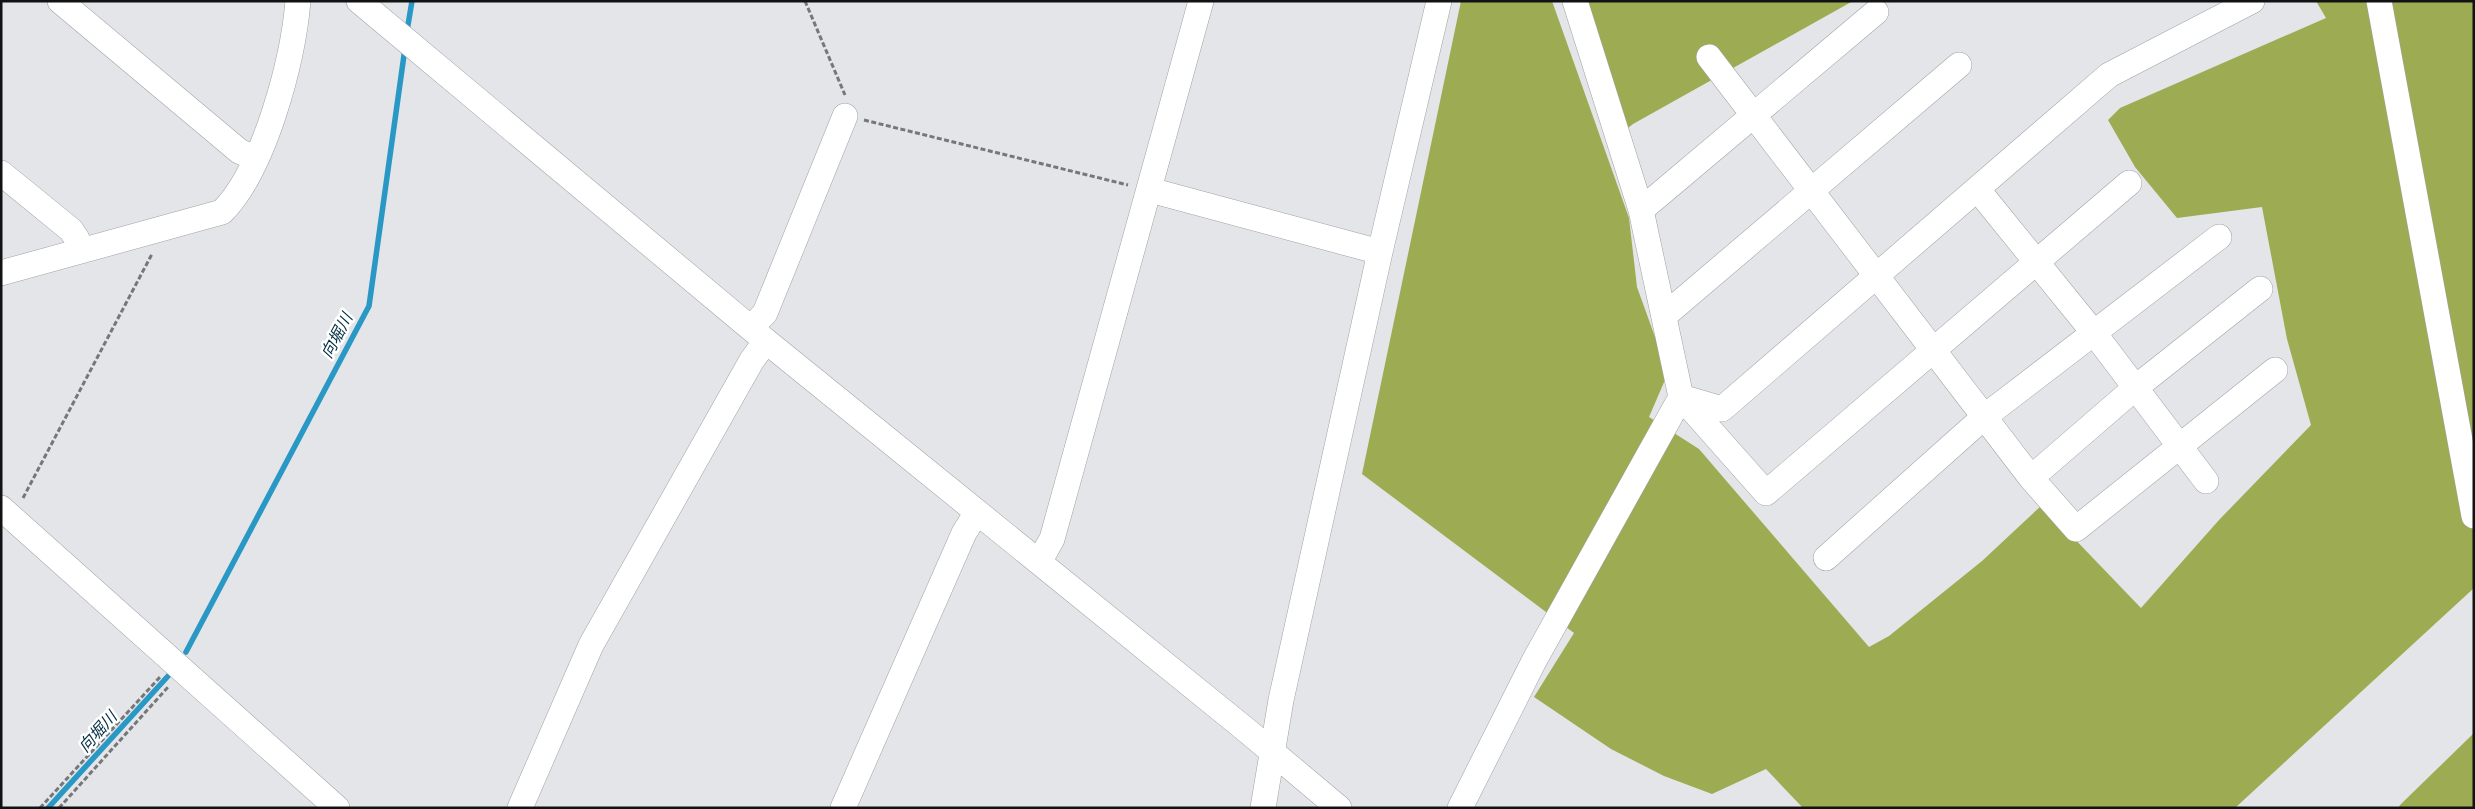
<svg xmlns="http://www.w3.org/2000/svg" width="2475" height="809" font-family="'Varela Round','Noto Sans JP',sans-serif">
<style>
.forest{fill:#9dab52}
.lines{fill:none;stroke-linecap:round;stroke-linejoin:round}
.stream{stroke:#2998c5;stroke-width:5.5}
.minor-casing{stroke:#a0a2a5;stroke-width:26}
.path{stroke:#767779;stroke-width:3;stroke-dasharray:5 2.5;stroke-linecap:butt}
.minor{stroke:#fff;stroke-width:25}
.labels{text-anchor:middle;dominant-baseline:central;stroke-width:5;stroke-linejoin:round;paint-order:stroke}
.water-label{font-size:16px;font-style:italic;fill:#002e41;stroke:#fff}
</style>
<rect width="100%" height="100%" fill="#e3e5e8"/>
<!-- forest -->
<path class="forest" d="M1461 1H1552L1629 218 1637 287 1668 373 1649 417 1699 449 1869 647 1889 636 1982 561 2042 505 2141 608 2219 520 2311 425 2287 339 2262 207 2177 218 2135 167 2108 120 2120 108 2326 18 2316 1H2474V588L2235 808H1803L1766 769 1712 794 1664 776 1611 749 1534 697 1574 633 1362 474Z
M1580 1H1853L1633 124 1623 132Z
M2474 733V808H2398L2401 804Z"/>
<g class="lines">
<!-- stream -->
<path class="stream" d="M407 31 412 1
M186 652 369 306 405 48
M48 808 169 675"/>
<defs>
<path id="minor" d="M60 1 239 151 256 159
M359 1 766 341 1245 729 1339 808
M1575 1 1641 210 1681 397 1766 493 2129 183
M2379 1 2474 516
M1709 57 2031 478 2076 529 2275 370
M1 173 71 230 77 239 80 251
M1150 190 1380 252
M1978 190 2094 333 2206 481
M1641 210 1876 12
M1 273 222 212C265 169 293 60 298 1
M1664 316 1959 65
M751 328 765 313 845 116
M1681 397 1722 409 2109 75 2252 1
M2031 478 2135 388 2260 289
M1 508 337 808
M1826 558 1984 417 2219 237
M1039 562 1052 539 1201 1
M520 808 591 645 752 360 766 341
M843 808 964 533 977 512
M1263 808 1281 700 1380 252 1439 1
M1460 808 1534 661 1681 397"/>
</defs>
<!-- minor casing -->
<use href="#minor" class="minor-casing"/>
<!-- path -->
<path class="path" d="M805 1 845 95
M864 120 1128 185
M23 498 152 254
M40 808 160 677
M59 808 169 686"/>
<!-- minor -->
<use href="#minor" class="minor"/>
</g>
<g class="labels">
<!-- water labels -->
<g class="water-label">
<text transform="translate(337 336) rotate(-62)">向堀川</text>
<text transform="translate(98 732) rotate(-48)">向堀川</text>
</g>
</g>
<!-- border -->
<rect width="2475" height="809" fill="none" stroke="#111213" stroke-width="5"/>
</svg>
